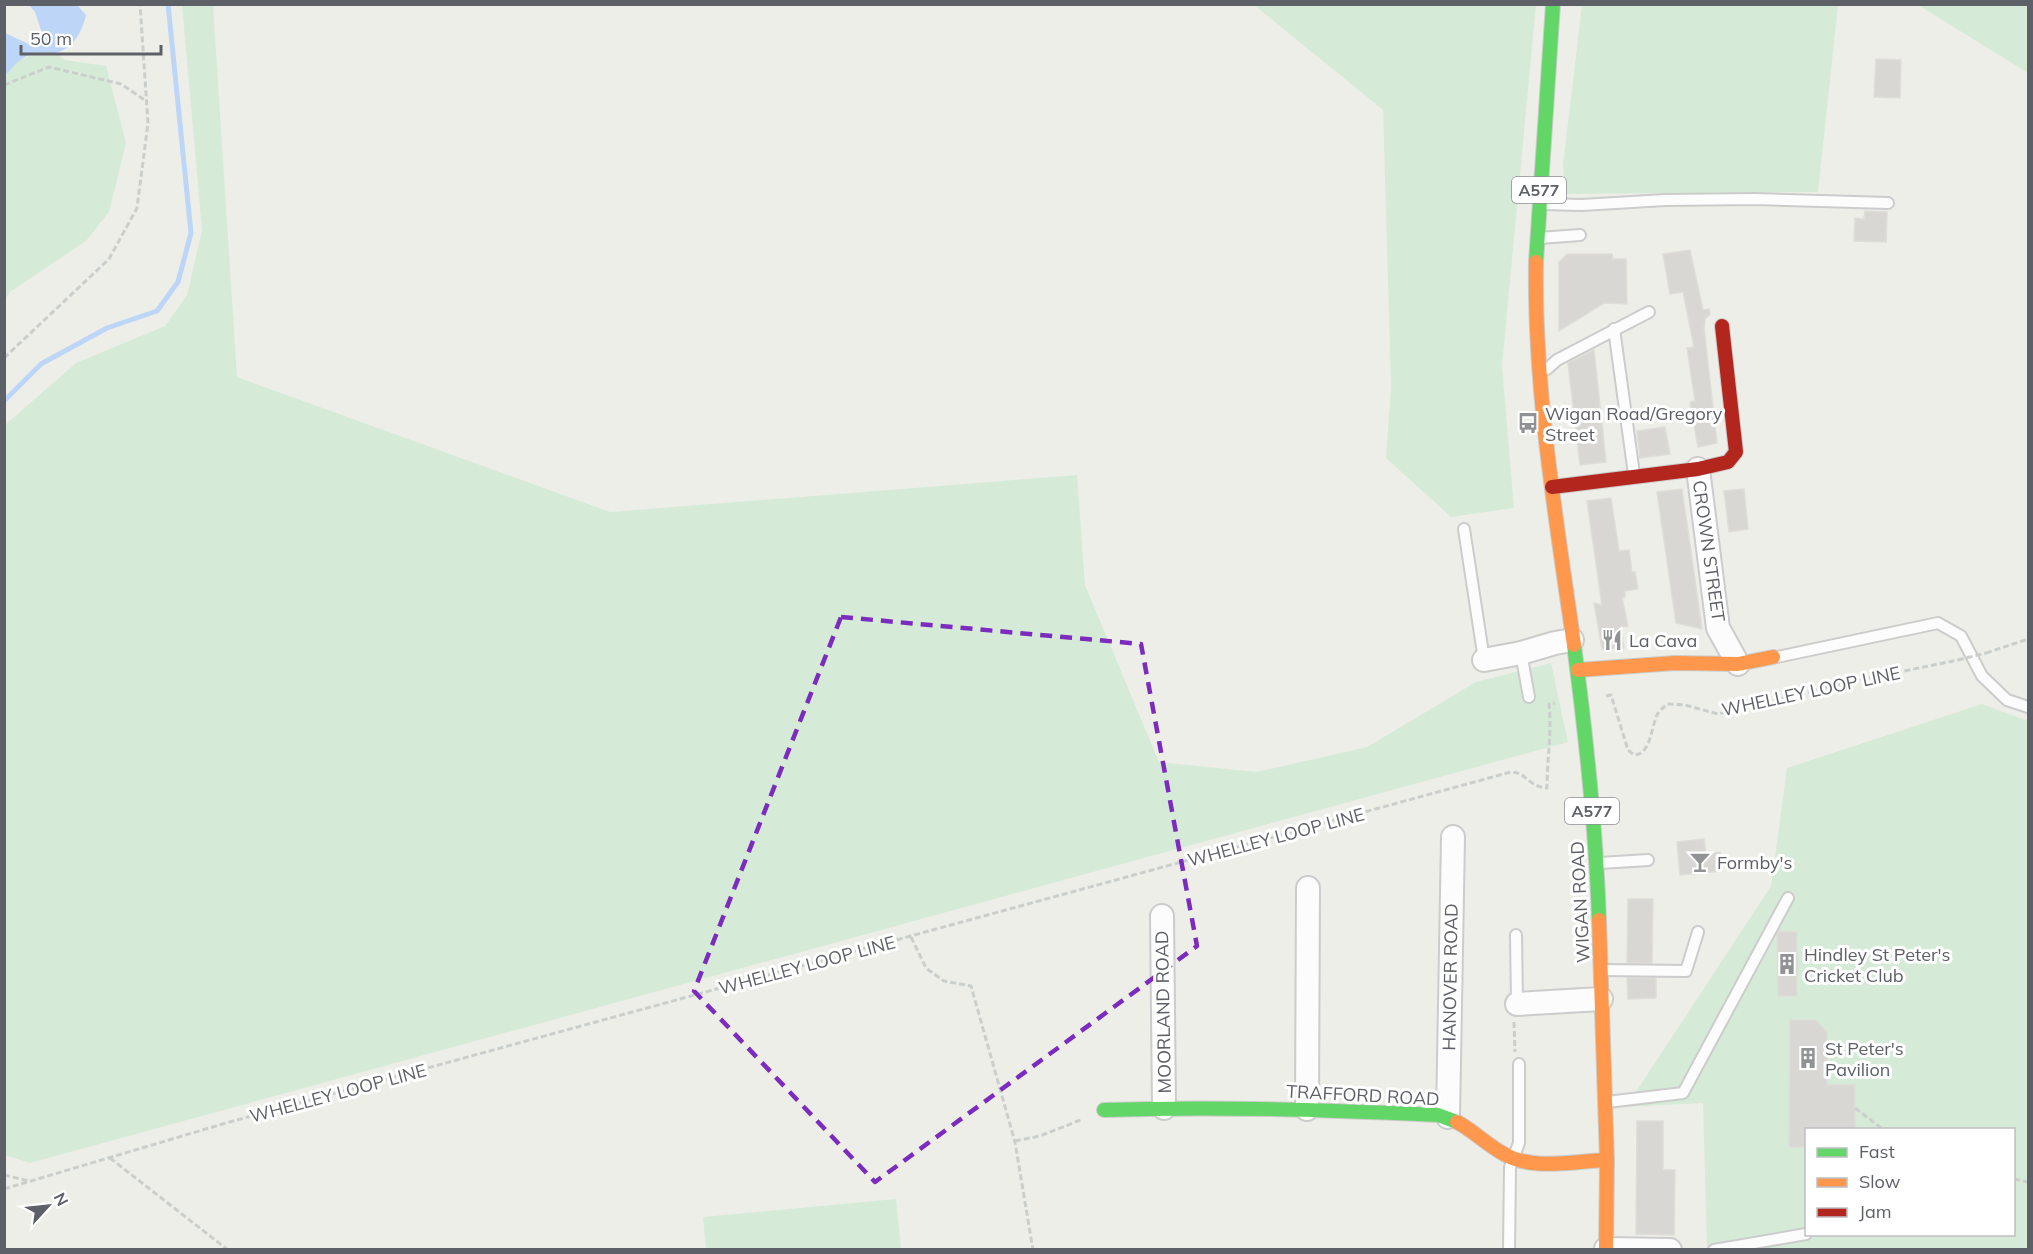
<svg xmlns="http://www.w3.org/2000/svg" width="2033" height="1254" font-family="Mulish,sans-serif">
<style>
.green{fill:#d6ebd7;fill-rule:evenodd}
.water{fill:#bdd6f8}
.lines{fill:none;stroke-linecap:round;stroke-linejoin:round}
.stream{stroke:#bdd6f8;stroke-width:5}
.building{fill:#d8d7d4;stroke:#deddd8;stroke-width:1.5}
.lane-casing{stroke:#cbcccb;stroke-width:14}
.street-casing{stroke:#cbcccb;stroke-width:26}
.fast-casing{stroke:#cbcbca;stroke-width:16}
.slow-casing{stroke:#cbcbca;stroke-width:16}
.jam-casing{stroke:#cbcbca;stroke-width:16}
.path{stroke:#cacfcc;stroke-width:3;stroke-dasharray:6 3;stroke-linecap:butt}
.lane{stroke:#fcfcfc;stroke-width:10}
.street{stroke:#fcfcfc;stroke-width:22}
.fast{stroke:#63d668;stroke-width:14}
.slow{stroke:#ff974d;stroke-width:14}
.jam{stroke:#b3261e;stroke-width:14}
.path-bridge{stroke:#cacfcc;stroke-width:3;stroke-dasharray:6 3;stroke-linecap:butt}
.marked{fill:none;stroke:#7b2cbf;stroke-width:4.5;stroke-dasharray:12 8;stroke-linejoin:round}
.labels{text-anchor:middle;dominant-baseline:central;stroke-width:6;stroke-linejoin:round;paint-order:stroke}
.shield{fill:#fff;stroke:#8e9095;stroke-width:1.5}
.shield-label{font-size:16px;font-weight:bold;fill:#5e6067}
.poi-label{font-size:18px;fill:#5e6067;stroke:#fff;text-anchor:start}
.street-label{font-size:18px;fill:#5e6067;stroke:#fff}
</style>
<rect width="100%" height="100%" fill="#eeeee9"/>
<!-- green -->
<path class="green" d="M182 5H213L237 377 610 512 1077 475 1085 585 1159 762 1257 772 1367 747 1476 682 1551 663 1568 742 30 1163 5 1155V425L76 363 165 326 187 295 202 231Z
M1254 5H1536L1502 366 1514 508 1451 517 1386 458 1391 386 1383 110Z
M1582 5H1838L1818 192 1565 194 1563 165Z
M1918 5H2028V73Z
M35 53H56L65 60 106 66 126 143 109 212 86 241 10 292 5 300V76L18 61Z
M1982 704 2028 721V1249H1707L1703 1103 1626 1107 1771 886 1787 768ZM1806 1130H2014V1234H1806Z
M896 1199 901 1249H706L703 1217Z"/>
<!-- water -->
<path class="water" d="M29 5H77L86 15C82 32 73 50 54 53 48 54 41 52 35 53 21 56 13 67 5 76V33L31 45 44 39 35 12Z"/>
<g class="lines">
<!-- stream -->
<path class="stream" d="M4 401 41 364 107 328 157 311 178 282 191 233 168 4"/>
</g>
<!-- building -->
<path class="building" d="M1876 59 1901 60 1900 98 1874 97Z
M1865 211 1887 212 1886 242 1854 241 1855 218 1864 219Z
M1690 250 1703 310 1709 309 1710 314 1705 319 1704 328 1717 443 1698 447 1690 402 1695 401 1687 348 1694 347 1683 292 1670 294 1663 254Z
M1567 254H1612L1613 259H1626L1627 304 1604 303 1559 331V262Z
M1594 350 1606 462 1580 465 1568 363Z
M1665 427 1670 454 1640 458 1637 431Z
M1682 489 1702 629 1676 623 1657 492Z
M1744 489 1748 529 1729 532 1724 491Z
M1611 498 1619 551 1629 550 1632 572H1635L1638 589 1625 591V597L1622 598 1628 626 1621 627 1624 648 1602 649 1594 603 1602 605 1587 501Z
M1704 839 1706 854 1720 852 1722 871 1680 875 1677 842Z
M1628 899H1653L1652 963H1627Z
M1779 931 1797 932V996H1778L1777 934Z
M1627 978H1656V998L1628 999Z
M1790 1020H1816L1827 1032V1085H1855V1130H1806V1147H1789Z
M1637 1121H1663V1170H1675L1674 1235 1636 1234Z"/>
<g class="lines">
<defs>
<path id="lane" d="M1542 204 1582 205 1665 200 1755 199 1888 203
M1539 238 1580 235
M1614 329 1634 474
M1547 369 1557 360 1649 312
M1464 529 1484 660
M1521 653 1529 697
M1777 657 1938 623 1961 636 1982 676 2007 700 2028 707
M1600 863 1648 860
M1516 935 1517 1004
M1604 970 1686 971 1698 932
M1607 1102 1683 1093 1788 898
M1509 1250 1510 1167 1519 1143V1064
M1714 1250 1806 1234"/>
<path id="street" d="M1698 469 1718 628 1738 664
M1484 660 1521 653 1555 643 1572 640
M1162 916 1164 1108
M1517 1004 1601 999
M1307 1109 1308 888
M1448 1117 1453 837
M1606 1249 1670 1250"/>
<path id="fast" d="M1536 262 1553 4
M1574 645C1586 736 1596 828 1599 920
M1104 1110C1215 1106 1327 1110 1438 1115L1457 1122"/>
<path id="slow" d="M1536 262C1534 390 1556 518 1574 645
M1578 670 1675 663 1738 664 1773 657
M1599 920 1607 1160 1606 1250
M1457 1122C1474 1131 1487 1145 1504 1154 1533 1171 1575 1161 1607 1160"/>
<path id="jam" d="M1552 487 1698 469 1728 462 1736 452 1722 326"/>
</defs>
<!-- lane casing -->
<use href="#lane" class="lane-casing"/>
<!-- street casing -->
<use href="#street" class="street-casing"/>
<!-- fast casing -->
<use href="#fast" class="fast-casing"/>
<!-- slow casing -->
<use href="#slow" class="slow-casing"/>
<!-- jam casing -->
<use href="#jam" class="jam-casing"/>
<!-- path -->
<path class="path" d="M4 85 49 67 121 84 146 101
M4 358 109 259 137 208 148 123 140 4
M1986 653 2028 639
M1606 696 1611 695 1628 750 1634 755C1651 754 1651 728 1657 715 1659 711 1663 708 1667 704L1685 705 1718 714 1845 683 1958 660
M911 937 926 968 944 981 971 986 1015 1142 1033 1250
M1514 1022 1515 1052
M1855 1108 1884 1130
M1015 1141 1040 1136 1083 1119
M110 1158 228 1250
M4 1175 29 1181
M2014 1179 2028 1182
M4 1189 226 1123 1511 772C1526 772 1529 787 1547 788 1547 760 1552 732 1549 704L1555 703"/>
<!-- lane -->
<use href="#lane" class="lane"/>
<!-- street -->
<use href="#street" class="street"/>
<!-- fast -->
<use href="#fast" class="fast"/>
<!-- slow -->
<use href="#slow" class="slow"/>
<!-- jam -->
<use href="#jam" class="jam"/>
<!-- path-bridge -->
<path class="path-bridge" d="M1958 660 1986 653"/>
</g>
<!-- marked area -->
<path class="marked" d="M841 617 1141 644 1197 946 875 1182 694 991Z"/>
<!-- icons -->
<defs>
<symbol id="bus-bare" viewBox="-9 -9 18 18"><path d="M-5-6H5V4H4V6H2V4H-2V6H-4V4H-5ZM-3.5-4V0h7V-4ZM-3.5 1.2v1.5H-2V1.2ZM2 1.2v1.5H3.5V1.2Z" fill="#909294" stroke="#fff" stroke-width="2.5" paint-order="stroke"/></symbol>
<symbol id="restaurant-bare" viewBox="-9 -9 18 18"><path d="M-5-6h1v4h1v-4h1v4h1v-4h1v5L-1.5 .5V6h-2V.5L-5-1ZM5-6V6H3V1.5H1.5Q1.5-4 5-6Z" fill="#909294" stroke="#fff" stroke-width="2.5" paint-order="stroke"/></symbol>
<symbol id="bar-bare" viewBox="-9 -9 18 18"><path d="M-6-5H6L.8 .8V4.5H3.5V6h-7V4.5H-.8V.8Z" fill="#909294" stroke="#fff" stroke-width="2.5" paint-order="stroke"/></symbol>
<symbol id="building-bare" viewBox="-9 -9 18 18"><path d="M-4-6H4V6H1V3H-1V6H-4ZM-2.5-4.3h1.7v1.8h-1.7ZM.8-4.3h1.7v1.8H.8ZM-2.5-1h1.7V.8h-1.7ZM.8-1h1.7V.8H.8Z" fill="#909294" stroke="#fff" stroke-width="2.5" paint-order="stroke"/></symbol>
</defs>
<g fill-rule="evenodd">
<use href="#bus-bare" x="1513" y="408" width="30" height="30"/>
<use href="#restaurant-bare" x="1597" y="625" width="30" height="30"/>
<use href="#bar-bare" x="1685" y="847" width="30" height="30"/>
<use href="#building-bare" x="1772" y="949" width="30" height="30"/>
<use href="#building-bare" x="1793" y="1043" width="30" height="30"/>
</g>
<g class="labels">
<!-- shield labels -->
<g class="shield">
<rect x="1512" y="177" width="54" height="26" rx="4.5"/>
<rect x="1565" y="798" width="54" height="26" rx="4.5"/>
</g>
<g class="shield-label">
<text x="1539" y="190">A577</text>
<text x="1592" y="811">A577</text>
</g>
<!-- poi labels -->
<g class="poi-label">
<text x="1545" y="413">Wigan Road/Gregory<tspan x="1545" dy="21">Street</tspan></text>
<text x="1629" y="640">La Cava</text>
<text x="1717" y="862">Formby's</text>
<text x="1804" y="954">Hindley St Peter's<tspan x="1804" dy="21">Cricket Club</tspan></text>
<text x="1825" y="1048">St Peter's<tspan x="1825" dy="21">Pavilion</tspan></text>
</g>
<!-- street labels -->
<g class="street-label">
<text transform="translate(1709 551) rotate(82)">CROWN STREET</text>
<text transform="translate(1811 691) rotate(-12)">WHELLEY LOOP LINE</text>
<text transform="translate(1276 837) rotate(-15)">WHELLEY LOOP LINE</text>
<text transform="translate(1580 902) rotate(-93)">WIGAN ROAD</text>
<text transform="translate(807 965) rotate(-15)">WHELLEY LOOP LINE</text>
<text transform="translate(1450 977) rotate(-89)">HANOVER ROAD</text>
<text transform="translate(1163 1012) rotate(-91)">MOORLAND ROAD</text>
<text transform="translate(338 1093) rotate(-15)">WHELLEY LOOP LINE</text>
<text transform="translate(1363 1095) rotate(3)">TRAFFORD ROAD</text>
</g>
</g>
<!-- border -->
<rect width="2033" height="1254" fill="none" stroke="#5e6067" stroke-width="12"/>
<!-- legend -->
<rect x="1805" y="1128" width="210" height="108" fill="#ffffff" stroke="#bfbfc2" stroke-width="1.5"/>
<rect x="1817" y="1148" width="30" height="9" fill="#63d668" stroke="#bfbfc2" stroke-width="1.5"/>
<text x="1859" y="1158" font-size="18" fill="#5e6067">Fast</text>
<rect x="1817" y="1178" width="30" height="9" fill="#ff974d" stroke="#bfbfc2" stroke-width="1.5"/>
<text x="1859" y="1188" font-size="18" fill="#5e6067">Slow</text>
<rect x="1817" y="1208" width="30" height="9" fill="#b3261e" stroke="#bfbfc2" stroke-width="1.5"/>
<text x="1859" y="1218" font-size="18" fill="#5e6067">Jam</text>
<!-- north arrow -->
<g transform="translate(48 1206) rotate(63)" stroke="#ffffff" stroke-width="4.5" paint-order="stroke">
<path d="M0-4.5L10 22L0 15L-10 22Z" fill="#5e6067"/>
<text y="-9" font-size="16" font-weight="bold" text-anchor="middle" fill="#5e6067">N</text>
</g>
<!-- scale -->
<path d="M21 45v9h140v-9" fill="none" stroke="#5e6067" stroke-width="3"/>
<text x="30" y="45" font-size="18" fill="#5e6067" stroke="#ffffff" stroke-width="4.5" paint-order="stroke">50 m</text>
</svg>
